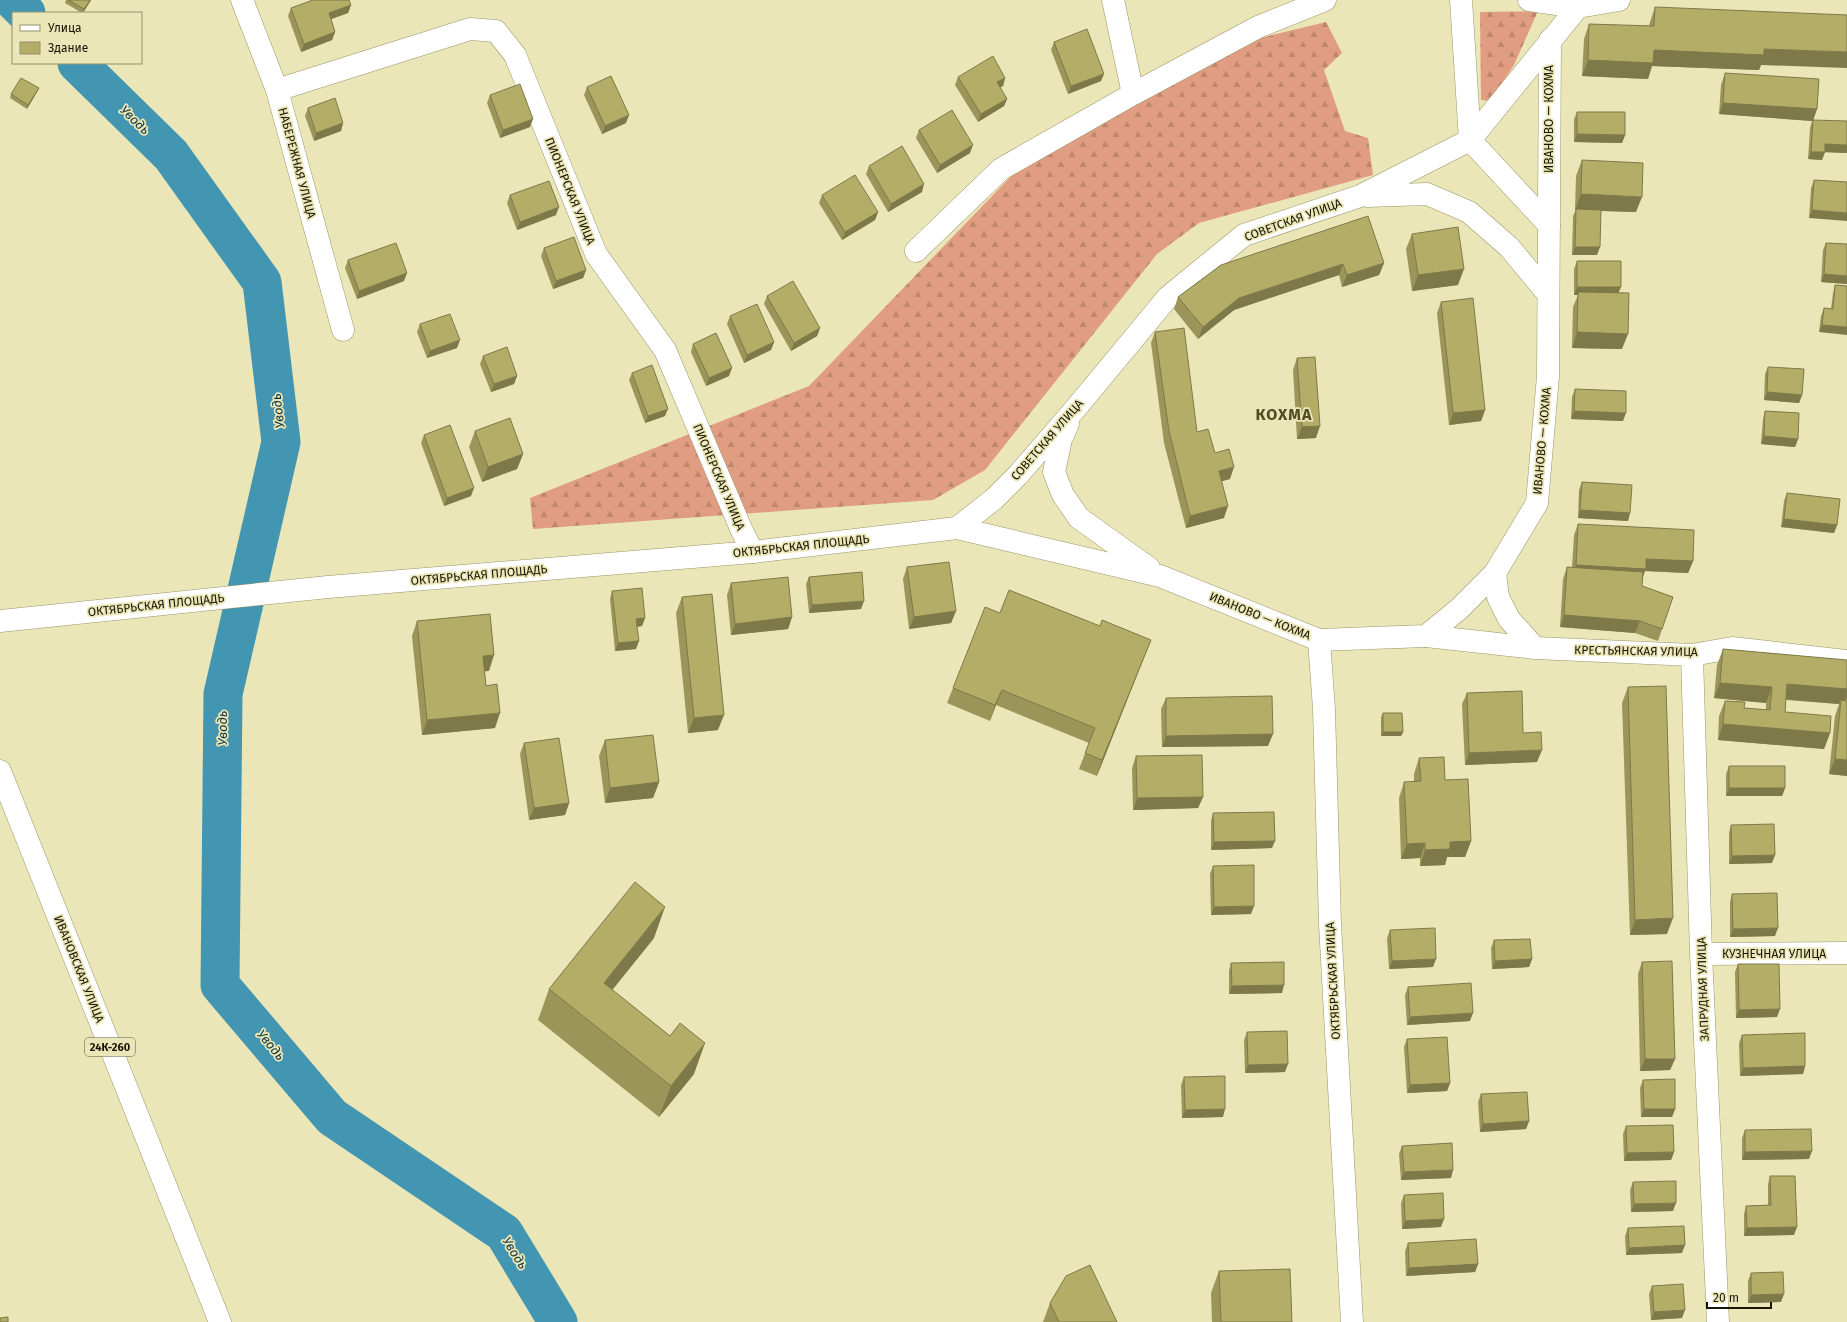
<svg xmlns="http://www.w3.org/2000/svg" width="1847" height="1322" font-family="'Fira Sans',sans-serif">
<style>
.forest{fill:url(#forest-firs)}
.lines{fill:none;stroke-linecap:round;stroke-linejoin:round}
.river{stroke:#4396b2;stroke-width:39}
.minor-casing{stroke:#9a9569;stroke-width:23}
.tertiary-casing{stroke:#9a9569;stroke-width:23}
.secondary-casing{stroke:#9a9569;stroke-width:23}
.primary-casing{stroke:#9a9569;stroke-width:23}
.minor{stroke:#fff;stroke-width:22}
.tertiary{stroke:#fff;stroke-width:22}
.secondary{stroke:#fff;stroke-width:22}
.primary{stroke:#fff;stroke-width:22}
.wall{fill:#9b9559}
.shaded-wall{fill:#7e7949}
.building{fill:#b4ad68;stroke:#7e7949}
.labels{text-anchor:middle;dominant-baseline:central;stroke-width:3.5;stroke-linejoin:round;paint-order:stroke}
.shield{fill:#eae6b7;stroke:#56543a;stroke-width:1}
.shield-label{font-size:11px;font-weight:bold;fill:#171504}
.street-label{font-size:12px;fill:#171504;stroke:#eae6b7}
.water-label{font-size:13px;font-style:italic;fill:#0b333f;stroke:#eae6b7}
.district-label{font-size:16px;font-weight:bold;letter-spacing:1px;fill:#514c22;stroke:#eae6b7}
</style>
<defs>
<pattern id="forest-firs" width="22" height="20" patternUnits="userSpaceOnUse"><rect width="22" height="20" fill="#e09d81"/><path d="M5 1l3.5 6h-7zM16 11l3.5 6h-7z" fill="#bf866e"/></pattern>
</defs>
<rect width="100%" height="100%" fill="#eae6b7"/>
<!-- forest -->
<path class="forest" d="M1538 11 1514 65 1490 101 1481 100 1480 12Z
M1326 22 1342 53 1324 70 1345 131 1368 138 1373 175 1199 223 1157 254 985 470 933 500 533 529 530 498 809 386 1018 169 1252 40Z"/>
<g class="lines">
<!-- river -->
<path class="river" d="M13 0 26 13
M77 63 171 155 262 282 281 442 223 694 220 985 332 1117 504 1233 558 1322"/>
<defs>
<path id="minor" d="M242 0 277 90 343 330
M1113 0 1133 94
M1529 0 1578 7
M277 90 470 29 496 31 515 55 596 254 665 350 742 531 753 552
M916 251 1001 169 1133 94 1258 27 1325 0
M1495 573 1498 597 1509 619 1535 648
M1426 636 1535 648 1692 655 1732 648 1847 661
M1692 655 1701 954 1718 1322
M1701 954 1847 953"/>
<path id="tertiary" d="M1461 0 1470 140 1549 225
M1319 640 1324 709 1330 924 1352 1322"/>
<path id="secondary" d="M1367 196 1427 194 1469 212 1509 247 1548 294
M1068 424 1061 439 1054 472 1063 495 1079 518 1149 568
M957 528 994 499 1018 475 1076 408 1168 297 1244 235 1360 196 1470 140 1578 7 1619 0
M0 621 328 587 753 552 957 528 1160 576 1319 640 1426 636 1459 609 1495 573 1537 503 1548 376 1550 40"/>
<path id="primary" d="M0 771 220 1322"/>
</defs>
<!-- minor casing -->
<use href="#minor" class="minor-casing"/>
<!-- tertiary casing -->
<use href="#tertiary" class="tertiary-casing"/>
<!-- secondary casing -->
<use href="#secondary" class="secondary-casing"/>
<!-- primary casing -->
<use href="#primary" class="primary-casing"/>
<!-- minor -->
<use href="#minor" class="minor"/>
<!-- tertiary -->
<use href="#tertiary" class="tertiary"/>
<!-- secondary -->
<use href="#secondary" class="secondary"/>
<!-- primary -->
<use href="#primary" class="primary"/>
</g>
<!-- wall -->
<path class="wall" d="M66 0H91L83 13H82L65 3Z
M351 5 348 13 331 19 335 32 332 40 301 52 288 16 291 8Z
M1655 7 1761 65 1759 70 1652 66 1648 79 1582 76 1584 39 1589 24 1649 26 1650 22Z
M1054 42 1101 81 1068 94 1051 50Z
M1725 73 1817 109 1813 120 1847 153 1825 152 1822 160 1808 159 1810 128 1812 121 1719 114 1721 85Z
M958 77 1005 78 1003 86 1000 87 1007 99 1004 106 978 122 955 85Z
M587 87 626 123 602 134 584 95Z
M39 88 37 92 27 109 10 98 11 94Z
M490 95 530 127 500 138 487 103Z
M308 108 343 123 341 131 314 141 305 116Z
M1577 112 1625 135 1622 143 1574 142V119Z
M919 130 970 153 937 173 916 138Z
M1582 160 1636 212 1601 211 1597 255H1572L1573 216 1576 210H1575L1576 176Z
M869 166 922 192 888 212 866 174Z
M1814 180 1847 182 1809 218 1811 188Z
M510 195 556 215 517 230 507 203Z
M822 195 878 212 875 220 842 240 819 203Z
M1412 234 1458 285 1412 291 1406 249Z
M1826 243 1847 244V284L1821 282 1823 250Z
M544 248 586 270 583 278 553 289 541 256Z
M348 260 404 281 357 299 345 268Z
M1577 261 1619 293 1622 349 1572 348 1573 307 1578 295H1574V269Z
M1384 263 1379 275 1342 287 1339 275 1234 310 1198 339 1174 309 1178 297 1221 265Z
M1835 285 1847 286 1819 332 1821 316 1824 308 1831 309 1833 293Z
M767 296 820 328 817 336 791 351 764 304Z
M1441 302 1485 410 1481 421 1449 425 1437 313Z
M730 316 774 342 771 350 744 363 727 324Z
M420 324 457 348 427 358 417 332Z
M1155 332 1197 432 1215 453 1230 479 1222 481 1224 518 1186 528 1164 443 1151 343Z
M693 344 729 376 706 386 691 352Z
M483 356 517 376 514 384 491 392 480 364Z
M1297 358 1316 438 1297 439 1293 370Z
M1768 367 1802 395 1799 403 1764 400 1765 374Z
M632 373 665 416 645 423 629 380Z
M1575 389 1623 421 1571 419 1572 397Z
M1765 411 1798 439 1795 447 1761 444 1763 419Z
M475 431 523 454 517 469 482 482 469 447Z
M424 435 471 496 444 506 421 443Z
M1582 482 1630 513 1628 521 1578 518 1579 490Z
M1787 493 1837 525 1834 533 1781 527 1784 501Z
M1578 524 1693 561 1688 573 1645 571 1643 577 1642 586 1673 597 1658 641 1635 633 1560 627 1563 579 1567 567H1572L1574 535Z
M907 567 956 611 951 623 909 629 903 579Z
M809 577 861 609 809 613 806 584Z
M731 583 792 617 788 629 731 635 727 595Z
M612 591 645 618 642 626 637 627 636 649 615 651 610 599Z
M682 597 718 730 688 733 676 613Z
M1000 613 1100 626 1145 655 1097 776 1079 769 1089 743 996 705 990 721 947 703 953 688Z
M417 621 489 671H484L486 686 495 728 422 735 412 636Z
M1723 649 1847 660V698L1846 701H1847V776L1829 774 1835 716 1839 704 1786 700 1785 712 1830 733 1824 749 1718 740 1719 716 1725 701 1744 708 1766 710V703L1714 698 1717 665Z
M1628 687 1667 934 1630 935 1622 703Z
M1467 693 1523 733 1537 762 1465 765 1462 704Z
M1166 698 1268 746 1162 747 1161 709Z
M1383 713 1403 732 1401 736H1381V717Z
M605 740 659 782 653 798 605 803 599 756Z
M524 743 569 803 565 815 529 820 520 754Z
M1136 756 1203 797 1198 808 1133 810 1132 768Z
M1419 758 1445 780 1471 841 1465 857H1447L1445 865 1420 866V858L1401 859 1399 798 1404 782H1414V774Z
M1729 766 1785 788 1782 796H1726V774Z
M1213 813 1272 848 1211 850V821Z
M1731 825 1772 863 1729 864V833Z
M1213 866 1251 914 1211 915 1210 874Z
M1732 894 1775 936 1730 937V902Z
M1390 930 1433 967 1389 969 1387 938Z
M654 938 612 990 670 1036 694 1074 659 1117 538 1020 549 989Z
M1494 940 1532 959 1529 967 1492 969 1491 948Z
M1642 962 1675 1059 1670 1070 1640 1071 1638 974Z
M1231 963 1282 993 1229 994V971Z
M1738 964 1777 1017 1736 1018 1735 972Z
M1408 987 1470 1021 1407 1025 1405 995Z
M1247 1032 1285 1072 1245 1073 1244 1040Z
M1742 1035 1805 1066 1803 1074 1740 1076 1739 1043Z
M1407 1039 1450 1083 1447 1091 1407 1093 1404 1047Z
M1184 1077 1223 1117 1182 1118 1181 1085Z
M1643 1080 1675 1109 1672 1117H1641L1640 1088Z
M1481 1094 1529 1121 1526 1129 1480 1132 1478 1102Z
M1626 1126 1674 1152 1671 1160 1624 1161 1623 1134Z
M1745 1130 1809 1159 1742 1160V1138Z
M1402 1146 1451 1178 1401 1180 1399 1154Z
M1770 1176 1794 1235 1744 1236V1214L1746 1206 1768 1205V1184Z
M1633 1182 1673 1211 1631 1212 1630 1190Z
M1404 1195 1441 1227 1402 1229 1401 1203Z
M1628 1228 1682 1253 1626 1255 1625 1236Z
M1408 1243 1478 1264 1475 1272 1406 1276 1405 1251Z
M1219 1271 1292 1322H1212L1211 1293Z
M1751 1273 1781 1302 1748 1303V1281Z
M1652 1286 1682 1318 1651 1320 1649 1294Z
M1050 1303 1117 1322H1043Z"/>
<!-- shaded-wall -->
<path class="shaded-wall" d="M90 0H91L83 13 84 9Z
M351 5 348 13 326 21 329 13Z
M335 32 332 40 301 52 304 44Z
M1764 49 1847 52V68L1761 65 1759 70 1652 66 1648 79 1582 76 1588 60 1654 50Z
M1104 74 1101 81 1068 94 1071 86Z
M1005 78 1003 86 994 90 997 82Z
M39 88 37 92 27 109 28 105Z
M1007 99 1004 106 978 122 981 114Z
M1723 103 1817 109 1813 121 1719 114Z
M629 115 626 123 602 134 605 126Z
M533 119 530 127 500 138 503 130Z
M343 123 341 131 314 141 316 133Z
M1577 134 1625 135 1622 143 1574 142Z
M1825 144 1847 145V153L1822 152Z
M973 145 970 153 937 173 940 165Z
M1811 152H1825L1822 160 1808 159Z
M924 184 922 192 888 212 891 204Z
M1581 194 1642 197 1636 212 1575 210Z
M559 207 556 215 517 230 520 222Z
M1812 210 1847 213V221L1809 218Z
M878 212 875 220 842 240 845 232Z
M1575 247H1600L1597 255H1572Z
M1384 263 1379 275 1342 287 1347 275Z
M1343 264 1339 275 1234 310 1198 339 1203 327 1239 298Z
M1464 269 1458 285 1412 291 1418 275Z
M586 270 583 278 553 289 556 281Z
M407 273 404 281 357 299 359 291Z
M1824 274 1847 276V284L1821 282Z
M1577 287H1621L1618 294 1578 292V295H1574Z
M1822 325 1847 327V335L1819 332Z
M820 328 817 336 791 351 794 343Z
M1577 332 1628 334 1622 349 1572 348Z
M460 340 457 348 427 358 430 351Z
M774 342 771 350 744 363 747 355Z
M732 368 729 376 706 386 709 378Z
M517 376 514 384 491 392 494 384Z
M1767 392 1802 395 1799 403 1764 400Z
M668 409 665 416 645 423 648 416Z
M1485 410 1481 421 1449 425 1453 413Z
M1574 411 1626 413 1623 421 1571 419Z
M1320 426 1316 438 1297 439 1302 427Z
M1764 436 1798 439 1795 447 1761 444Z
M523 454 517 469 482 482 488 467Z
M1234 467 1230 479 1215 483 1219 471Z
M474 488 471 496 444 506 447 498Z
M1228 506 1224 518 1186 528 1190 516Z
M1580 510 1630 513 1628 521 1578 518Z
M1784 519 1837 525 1834 533 1781 527Z
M1646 559 1693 561 1688 573 1645 571 1641 581 1572 577 1576 565Z
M864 601 861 609 809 613 812 605Z
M956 611 951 623 909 629 914 617Z
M1564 615 1640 621 1635 633 1560 627Z
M792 617 788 629 731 635 735 624Z
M645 618 642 626 634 627 636 619Z
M1151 640 1145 655 1097 776 1102 760Z
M639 641 636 649 615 651 618 643Z
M494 655 489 671 477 672 483 656Z
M1720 683 1772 687 1766 703 1714 698Z
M1787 684 1847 689V698L1845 704 1841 700 1839 704 1781 699Z
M1002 690 996 705 990 721 995 705Z
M500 713 495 728 422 735 427 720Z
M724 715 718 730 688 733 694 718Z
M1723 724 1830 733 1824 749 1718 740Z
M1383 732H1403L1401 736H1381Z
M1273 734 1268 746 1162 747 1166 736Z
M1542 750 1537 762 1465 765 1469 753Z
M1835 759 1847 760V776L1829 774Z
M659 782 653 798 605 803 610 788Z
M1729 788H1785L1782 796H1726Z
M1203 797 1198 808 1133 810 1137 798Z
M569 803 565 815 529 820 534 808Z
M1275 841 1272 848 1211 850 1214 842Z
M1471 841 1465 857H1447L1445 865 1420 866 1425 850 1450 842Z
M1425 843 1420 858 1401 859 1407 844Z
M1775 855 1772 863 1729 864 1732 856Z
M1254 906 1251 914 1211 915 1214 907Z
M665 907 654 938 593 1014 604 983Z
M1673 918 1667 934 1630 935 1635 920Z
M1778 928 1775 936 1730 937 1733 929Z
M1436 959 1433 967 1389 969 1392 961Z
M1532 959 1529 967 1492 969 1495 961Z
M1284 985 1282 993 1229 994 1232 986Z
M1780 1009 1777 1017 1736 1018 1739 1010Z
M1473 1013 1470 1021 1407 1025 1410 1017Z
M705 1043 694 1074 659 1117 671 1086Z
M1645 1059H1675L1670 1070 1640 1071Z
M1288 1064 1285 1072 1245 1073 1248 1065Z
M1805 1066 1803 1074 1740 1076 1743 1068Z
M1450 1083 1447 1091 1407 1093 1410 1085Z
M1225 1109 1223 1117 1182 1118 1185 1110Z
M1644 1109H1675L1672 1117H1641Z
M1529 1121 1526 1129 1480 1132 1483 1124Z
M1812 1151 1809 1159 1742 1160 1745 1152Z
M1674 1152 1671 1160 1624 1161 1627 1153Z
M1453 1170 1451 1178 1401 1180 1404 1172Z
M1676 1203 1673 1211 1631 1212 1634 1204Z
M1444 1219 1441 1227 1402 1229 1405 1221Z
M1797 1227 1794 1235 1744 1236 1747 1228Z
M1685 1245 1682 1253 1626 1255 1629 1248Z
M1478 1264 1475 1272 1406 1276 1409 1268Z
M1784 1294 1781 1302 1748 1303 1751 1295Z
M1685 1310 1682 1318 1651 1320 1654 1312Z"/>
<!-- building -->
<path class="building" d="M68 0H90L84 9Z
M313 0H349L351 5 329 13 335 32 304 44 291 8Z
M1655 7 1847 15V52L1764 49V55L1654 50 1653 63 1588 60 1589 24 1654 26Z
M1087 29 1104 74 1071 86 1054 42Z
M993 56 1005 78 997 82 1007 99 981 114 958 77Z
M1725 73 1819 79 1817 109 1723 103Z
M611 76 629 115 605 126 587 87Z
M21 78 39 88 28 105 11 94Z
M520 84 533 119 503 130 490 95Z
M335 98 343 123 316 133 308 108Z
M952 110 973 145 940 165 919 130Z
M1577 112H1625V135L1577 134Z
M1813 120 1847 121V145L1825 144V152H1811Z
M902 146 924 184 891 204 869 166Z
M1582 160 1643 163 1642 197 1581 194Z
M855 175 878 212 845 232 822 195Z
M1814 180 1847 182V213L1812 210Z
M549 181 559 207 520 222 510 195Z
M1576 209 1601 210 1600 247H1575Z
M1368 216 1384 263 1347 275 1343 264 1239 298 1203 327 1178 297 1221 265Z
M1458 227 1464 269 1418 275 1412 234Z
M574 237 586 270 556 281 544 248Z
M396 243 407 273 359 291 348 260Z
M1826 243 1847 244V276L1824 274Z
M1577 261H1621V287H1577Z
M793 281 820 328 794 343 767 296Z
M1835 285 1847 286V327L1822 325 1824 308 1833 309Z
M1578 292 1629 293 1628 334 1577 332Z
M1473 298 1485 410 1453 413 1441 302Z
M757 304 774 342 747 355 730 316Z
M450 314 460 340 430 351 420 324Z
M1184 328 1197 432 1208 429 1215 453 1229 449 1234 467 1219 471 1228 506 1190 516 1169 431 1155 332Z
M716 333 732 368 709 378 693 344Z
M507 347 517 376 494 384 483 356Z
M1315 357 1320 426 1302 427 1297 358Z
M652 365 668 409 648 416 632 373Z
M1768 367 1804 369 1802 395 1767 392Z
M1575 389 1626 391V413L1574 411Z
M1765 411 1799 413 1798 439 1764 436Z
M510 418 523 454 488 467 475 431Z
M450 425 474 488 447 498 424 435Z
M1582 482 1632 485 1630 513 1580 510Z
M1787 493 1840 499 1837 525 1784 519Z
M1578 524 1694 530 1693 561 1646 559V569L1576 565Z
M949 562 956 611 914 617 907 567Z
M1567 567 1643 572 1642 586 1673 597 1662 629 1640 621 1564 615Z
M862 572 864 601 812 605 809 577Z
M788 577 792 617 735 624 731 583Z
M642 588 645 618 636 619 639 641 618 643 612 591Z
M1009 590 1100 626 1102 620 1151 640 1102 760 1085 753 1095 728 1002 690 995 705 953 688 985 607 1000 613Z
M712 594 724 715 694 718 682 597Z
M490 614 494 655 483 656 486 686 497 684 500 713 427 720 417 621Z
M1723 649 1847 660V689L1787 684 1785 712 1831 716 1830 733 1723 724 1725 701 1745 702 1744 708 1770 710 1772 687 1720 683Z
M1666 686 1673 918 1635 920 1628 687Z
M1522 691 1523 733 1541 732 1542 750 1469 753 1467 693Z
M1272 696 1273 734 1166 736V698Z
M1841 700 1847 701V760L1835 759Z
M1383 713H1402L1403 732H1383Z
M653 735 659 782 610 788 605 740Z
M559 738 569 803 534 808 524 743Z
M1202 755 1203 797 1137 798 1136 756Z
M1444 757 1445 780 1468 779 1471 841 1450 842V849L1425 850V843L1407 844 1404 782 1421 781 1419 758Z
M1729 766H1785V788H1729Z
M1274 812 1275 841 1214 842 1213 813Z
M1774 824 1775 855 1732 856 1731 825Z
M1254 865V906L1214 907 1213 866Z
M635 882 665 907 604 983 670 1036 680 1023 705 1043 671 1086 549 989Z
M1777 893 1778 928 1733 929 1732 894Z
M1435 928 1436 959 1392 961 1390 930Z
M1530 939 1532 959 1495 961 1494 940Z
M1672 961 1675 1059H1645L1642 962Z
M1284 962V985L1232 986 1231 963Z
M1738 964H1779L1780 1009 1739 1010Z
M1471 983 1473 1013 1410 1017 1408 987Z
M1287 1031 1288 1064 1248 1065 1247 1032Z
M1805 1033V1066L1743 1068 1742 1035Z
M1447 1037 1450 1083 1410 1085 1407 1039Z
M1225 1076V1109L1185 1110 1184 1077Z
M1675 1079V1109H1644L1643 1080Z
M1527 1092 1529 1121 1483 1124 1481 1094Z
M1673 1125 1674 1152 1627 1153 1626 1126Z
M1811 1129 1812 1151 1745 1152V1130Z
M1452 1143 1453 1170 1404 1172 1402 1146Z
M1770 1176H1795L1797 1227 1747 1228 1746 1206 1771 1205Z
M1676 1181V1203L1634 1204 1633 1182Z
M1443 1193 1444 1219 1405 1221 1404 1195Z
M1684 1226 1685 1245 1629 1248 1628 1228Z
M1476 1239 1478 1264 1409 1268 1408 1243Z
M1090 1265 1117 1322H1059L1050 1303 1066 1276Z
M1290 1269 1292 1322H1221L1219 1271Z
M1783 1272 1784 1294 1751 1295V1273Z
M1683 1284 1685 1310 1654 1312 1652 1286Z
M8 1317V1322H0V1318Z"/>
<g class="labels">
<!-- shield labels -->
<rect class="shield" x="85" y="1038" width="50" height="18" rx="3"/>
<g class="shield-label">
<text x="110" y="1047">24К-260</text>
</g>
<!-- street labels -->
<g class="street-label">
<text transform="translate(1549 119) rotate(-90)">ИВАНОВО — КОХМА</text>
<text transform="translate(297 163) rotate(75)">НАБЕРЕЖНАЯ УЛИЦА</text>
<text transform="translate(570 191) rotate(68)">ПИОНЕРСКАЯ УЛИЦА</text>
<text transform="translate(1293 220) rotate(-20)">СОВЕТСКАЯ УЛИЦА</text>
<text transform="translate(1047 440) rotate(-49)">СОВЕТСКАЯ УЛИЦА</text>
<text transform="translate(1542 441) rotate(-85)">ИВАНОВО — КОХМА</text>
<text transform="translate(719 477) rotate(67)">ПИОНЕРСКАЯ УЛИЦА</text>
<text transform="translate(801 546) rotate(-6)">ОКТЯБРЬСКАЯ ПЛОЩАДЬ</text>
<text transform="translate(479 575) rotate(-5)">ОКТЯБРЬСКАЯ ПЛОЩАДЬ</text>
<text transform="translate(156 605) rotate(-6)">ОКТЯБРЬСКАЯ ПЛОЩАДЬ</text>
<text transform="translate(1260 616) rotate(22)">ИВАНОВО — КОХМА</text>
<text transform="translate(1636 651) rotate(1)">КРЕСТЬЯНСКАЯ УЛИЦА</text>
<text x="1774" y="954">КУЗНЕЧНАЯ УЛИЦА</text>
<text transform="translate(79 969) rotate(68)">ИВАНОВСКАЯ УЛИЦА</text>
<text transform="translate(1333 981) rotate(-93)">ОКТЯБРЬСКАЯ УЛИЦА</text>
<text transform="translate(1703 989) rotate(-92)">ЗАПРУДНАЯ УЛИЦА</text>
</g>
<!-- water labels -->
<g class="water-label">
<text transform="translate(135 120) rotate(44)">Уводь</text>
<text transform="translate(278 411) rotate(-97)">Уводь</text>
<text transform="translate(222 728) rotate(-90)">Уводь</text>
<text transform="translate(271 1045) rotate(50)">Уводь</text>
<text transform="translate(515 1253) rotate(58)">Уводь</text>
</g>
<!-- district labels -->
<g class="district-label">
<text x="1284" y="414">КОХМА</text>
</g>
</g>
<!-- legend -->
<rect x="12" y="12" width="130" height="52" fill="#eae6b7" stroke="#96926f"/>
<rect x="20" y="25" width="20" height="6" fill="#ffffff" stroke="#96926f"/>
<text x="48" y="32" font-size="12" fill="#171504">Улица</text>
<rect x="20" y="42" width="20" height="12" fill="#b4ad68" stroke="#96926f"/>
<text x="48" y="52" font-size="12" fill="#171504">Здание</text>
<!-- scale -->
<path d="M1707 1302v6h64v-6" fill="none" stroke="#171504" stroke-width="2"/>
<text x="1713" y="1302" font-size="12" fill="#171504" stroke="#eae6b7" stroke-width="3" paint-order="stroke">20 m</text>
</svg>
